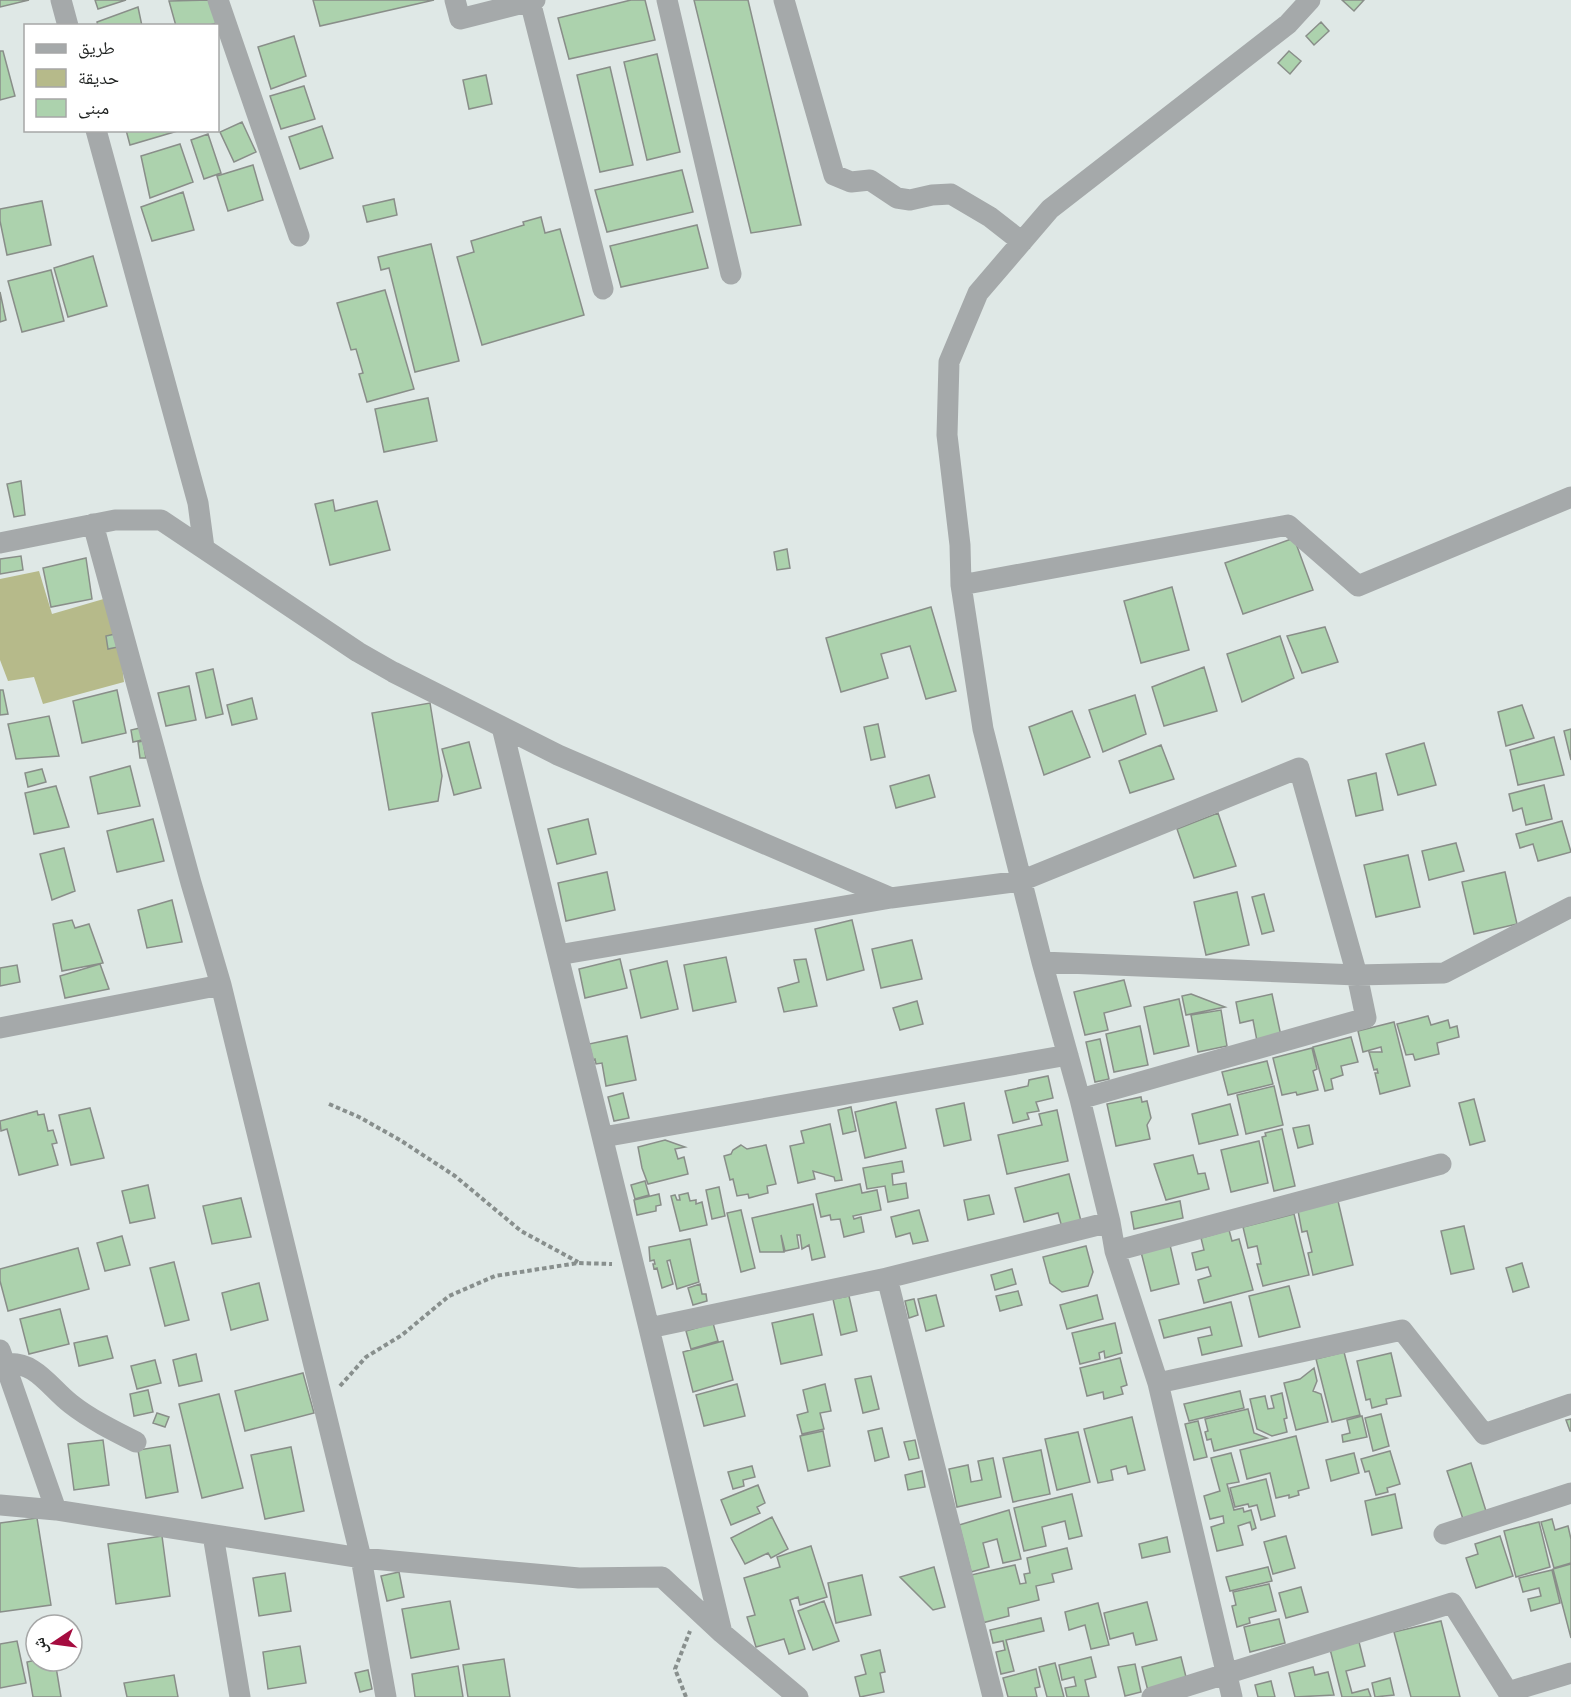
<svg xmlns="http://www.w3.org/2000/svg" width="1571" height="1697" font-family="'Noto Serif','Noto Naskh Arabic',serif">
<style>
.green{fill:#b6ba8a}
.building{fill:#acd2ad;stroke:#898e89;stroke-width:1.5}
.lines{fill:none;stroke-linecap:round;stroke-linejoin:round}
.path{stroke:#888f8d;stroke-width:4;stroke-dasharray:4.5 3;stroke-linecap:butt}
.street{stroke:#a5a9aa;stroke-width:21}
</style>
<rect width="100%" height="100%" fill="#dfe8e6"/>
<!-- green -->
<path class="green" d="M39 571 52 614 107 598 119 640 124 682 43 704 34 677 8 681 0 660V579Z"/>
<!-- building -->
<path class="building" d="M0 0H29L0 7Z
M95 0H126L98 9Z
M210 0 217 23 206 26H176L169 1Z
M313 0H434L320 26Z
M631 0H645L655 40 569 59 558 18Z
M694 0H748L801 225 751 233Z
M1342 0H1364L1354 11Z
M138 7 142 26H98L97 22Z
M1321 22 1329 31 1314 45 1306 36Z
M294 36 306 76 271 89 258 47Z
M0 51H3L15 96 0 100Z
M1289 51 1301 61 1290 74 1278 63Z
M657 54 680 152 647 160 624 62Z
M610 67 633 165 600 172 577 75Z
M486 75 492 104 469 109 463 80Z
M304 86 315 119 281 129 270 96Z
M242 122 256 152 234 162 220 132Z
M322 126 333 158 300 169 289 137Z
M126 130H181L130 145Z
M208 134 221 173 204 179 191 140Z
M180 144 193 182 150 198 141 156Z
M253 165 263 200 228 211 217 176Z
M682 170 693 212 607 232 595 190Z
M183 192 194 230 152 241 141 207Z
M394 199 397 215 367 222 363 206Z
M42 201 51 245 7 255 0 221V209Z
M541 217 545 233 560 229 584 315 482 345 457 257 474 252 471 241 524 225 523 222Z
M697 225 708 268 621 287 610 246Z
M431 244 459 361 415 372 389 268 381 270 378 257Z
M93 256 107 306 68 317 54 268Z
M51 270 64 321 22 332 8 281Z
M385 290 414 389 367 402 359 374 363 373 356 349 351 350 337 303Z
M0 292 6 320 0 322Z
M428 398 437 441 384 452 375 409Z
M21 481 25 515 14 517 7 484Z
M333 500 335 511 377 501 390 550 330 565 315 504Z
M1294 538 1313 590 1243 614 1225 563Z
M787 549 790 568 777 570 774 552Z
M21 556 23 570 0 574V559Z
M86 558 92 599 51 607 43 568Z
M1172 587 1189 650 1141 663 1124 601Z
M931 607 956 691 926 699 910 646 881 654 888 678 841 692 826 638Z
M1325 627 1338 662 1302 673 1287 636Z
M115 634 118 647 108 649 106 636Z
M1280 636 1294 678 1242 702 1227 654Z
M1204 667 1217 711 1164 726 1152 687Z
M213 669 223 714 206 718 196 673Z
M189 686 196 720 166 726 158 693Z
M0 690H3L8 714 0 715Z
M117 690 126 733 82 743 73 701Z
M1135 695 1146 734 1103 752 1089 710Z
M252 698 257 719 232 725 227 705Z
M430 703 442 776 438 801 389 810 372 713Z
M1522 705 1534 738 1506 746 1498 712Z
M1072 711 1090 757 1044 775 1029 727Z
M49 716 59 756 16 759 8 724Z
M878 724 885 757 871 760 864 727Z
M140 728 142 740 133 742 131 730Z
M1571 729V760L1564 731Z
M1554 737 1564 775 1518 785 1510 750Z
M143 741 146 758H140L138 742Z
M469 742 481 788 454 795 442 749Z
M1424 743 1436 785 1398 795 1386 754Z
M1161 745 1174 779 1130 793 1119 761Z
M130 766 140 806 98 814 90 777Z
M42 769 46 782 28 787 25 773Z
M1376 773 1383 810 1356 816 1348 780Z
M929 775 935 797 896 808 890 786Z
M1544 785 1552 819 1526 825 1522 808 1513 811 1509 794Z
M56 786 69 827 34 834 25 793Z
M1218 813 1236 866 1194 878 1177 829Z
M153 819 164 861 117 872 107 831Z
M588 819 596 854 557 864 548 829Z
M1562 821 1571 852 1538 861 1533 844 1520 848 1516 834Z
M1456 843 1464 871 1429 880 1422 851Z
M64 848 75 891 52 900 40 854Z
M1408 855 1420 907 1376 917 1364 865Z
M607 872 615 910 566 921 558 883Z
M1505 872 1517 924 1474 934 1462 882Z
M1237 892 1249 945 1206 955 1194 902Z
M1264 894 1274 931 1262 934 1252 897Z
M172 900 182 942 147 948 138 910Z
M72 920 75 928 89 924 103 963 62 971 53 924Z
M852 920 864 970 827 980 815 929Z
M912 940 922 979 881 988 872 949Z
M726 957 736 1002 693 1011 684 965Z
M620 959 627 988 585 998 579 969Z
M806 959 817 1006 784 1012 778 988 799 982 794 960Z
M667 961 678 1009 641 1018 630 970Z
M100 964 109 989 65 998 60 976Z
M17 965 20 982 0 986V968Z
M1124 980 1131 1006 1104 1013 1108 1030 1085 1035 1074 992Z
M1191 994 1225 1007 1186 1015 1182 996Z
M1272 994 1281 1036 1257 1041 1253 1020 1240 1023 1236 1002Z
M1179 999 1189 1046 1154 1054 1144 1007Z
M917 1001 923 1024 900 1030 893 1008Z
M1221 1010 1227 1046 1198 1052 1191 1015Z
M1428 1016 1431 1025 1448 1020 1450 1028 1457 1026 1459 1037 1437 1043 1439 1054 1415 1060 1413 1054 1406 1055 1397 1024Z
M1394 1022 1410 1086 1380 1094 1375 1073H1378L1377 1069 1374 1070 1369 1052H1382L1381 1047 1363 1052 1358 1031Z
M1140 1026 1148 1065 1114 1072 1106 1034Z
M627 1036 636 1080 606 1086 602 1063 596 1064 595 1059 593 1060 589 1044Z
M1351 1037 1358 1062 1341 1066 1343 1075 1331 1079 1333 1089 1325 1091 1313 1047Z
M1100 1039 1109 1079 1095 1082 1086 1042Z
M1312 1048 1317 1069 1313 1071 1318 1090 1297 1095 1296 1092 1282 1095 1273 1058Z
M1267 1061 1273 1084 1228 1095 1222 1072Z
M1048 1076 1053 1098 1036 1102 1039 1111 1027 1113 1029 1119 1013 1123 1005 1091 1028 1086 1029 1080Z
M1274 1086 1283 1125 1246 1134 1237 1095Z
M623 1093 629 1118 614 1121 608 1097Z
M1141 1097 1142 1102 1147 1101 1151 1118 1147 1125 1150 1139 1116 1146 1107 1104Z
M1474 1099 1485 1141 1470 1145 1459 1103Z
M896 1102 906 1148 865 1158 855 1112Z
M964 1103 971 1140 944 1146 936 1109Z
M1230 1104 1238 1135 1199 1144 1192 1114Z
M851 1107 856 1131 843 1134 838 1110Z
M90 1108 104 1158 71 1165 59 1115Z
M1057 1110 1068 1161 1007 1174 998 1135 1042 1125 1039 1114Z
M37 1111 38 1115 44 1114 48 1131 53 1130 57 1143 52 1144 58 1165 19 1175 7 1129 1 1131 0 1121Z
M830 1124 842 1180 835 1181 834 1177 813 1171 815 1179 798 1183 790 1146 804 1143 801 1131Z
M1309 1125 1313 1144 1298 1148 1293 1128Z
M1282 1129 1295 1186 1274 1191 1262 1137 1266 1136 1265 1133Z
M665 1140 685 1147 675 1149 678 1159 684 1157 688 1174 648 1184 642 1168 638 1147Z
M1259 1141 1268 1183 1231 1192 1221 1150Z
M741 1145 747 1149 766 1145 776 1184 767 1186 768 1193 749 1198 748 1194 737 1196 733 1179 730 1180 724 1156 731 1154 733 1150Z
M1193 1155 1198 1174 1205 1173 1209 1189 1166 1200 1154 1164Z
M902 1161 904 1172 892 1174 893 1185 906 1183 908 1198 888 1202 885 1186 867 1189 863 1168Z
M1069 1174 1082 1225 1063 1231 1058 1213 1024 1222 1015 1188Z
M645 1181 649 1195 635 1199 631 1185Z
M860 1184 862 1193 877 1190 881 1210 853 1216 854 1219 861 1217 864 1232 844 1237 840 1219 831 1220 830 1215 821 1217 816 1194Z
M148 1185 155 1218 130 1223 122 1191Z
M719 1187 725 1216 712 1219 706 1190Z
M688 1193 690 1201 696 1200V1204L702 1202 707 1225 680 1231 671 1196 675 1195 677 1200H680L679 1195Z
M659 1194 661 1205 656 1206V1211L637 1215 634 1200Z
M989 1195 994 1214 968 1220 964 1200Z
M241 1198 251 1237 212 1244 203 1206Z
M1180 1201 1183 1218 1134 1229 1131 1212Z
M1338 1201 1353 1265 1313 1275 1308 1253 1312 1252 1307 1231 1302 1232 1298 1211Z
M813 1204 825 1257 812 1260 809 1245 802 1249 800 1235H797L799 1248 785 1251 781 1235 784 1252H760L752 1218Z
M741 1210 755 1268 741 1272 727 1213Z
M919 1210 928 1241 913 1244 910 1233 896 1237 891 1217Z
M1294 1214 1309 1275 1263 1286 1257 1264H1261L1257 1246 1248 1248 1243 1227Z
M1464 1226 1474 1269 1451 1274 1441 1231Z
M1229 1230 1232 1241 1239 1239 1253 1290 1204 1303 1198 1280 1211 1276 1208 1267 1196 1270 1192 1253 1204 1250 1201 1238Z
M122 1236 130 1265 105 1271 97 1243Z
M690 1239 699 1282 677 1289 670 1260 667 1261 673 1284 662 1288 657 1268 654 1269 653 1264H655L654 1260 650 1261 649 1247Z
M1170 1245 1179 1284 1151 1291 1141 1252Z
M1086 1246 1093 1272 1088 1286 1062 1292 1050 1283 1043 1257Z
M78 1248 89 1289 8 1311 0 1281V1269Z
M174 1262 189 1320 165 1326 150 1268Z
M1522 1263 1529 1287 1513 1292 1506 1268Z
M1012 1269 1016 1284 995 1290 991 1275Z
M259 1283 268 1320 231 1330 222 1293Z
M700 1284 702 1294H706L707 1301 693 1305 688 1288Z
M1289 1286 1300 1327 1259 1337 1249 1296Z
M1018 1291 1022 1305 1000 1311 996 1296Z
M936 1295 944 1326 926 1331 918 1299Z
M1097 1295 1103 1319 1067 1329 1060 1305Z
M849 1296 857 1331 841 1335 833 1299Z
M914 1299 918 1315 909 1318 905 1301Z
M1231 1302 1242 1346 1202 1355 1198 1338 1212 1335 1210 1327 1164 1338 1159 1320Z
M60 1309 69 1344 29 1354 20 1319Z
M813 1314 822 1355 781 1364 772 1323Z
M713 1323 718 1341 691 1349 686 1331Z
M1115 1323 1122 1353 1105 1358 1104 1351 1099 1353 1100 1359 1080 1364 1072 1333Z
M107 1336 113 1358 79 1366 74 1343Z
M723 1341 733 1380 693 1392 683 1352Z
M1344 1352 1360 1415 1332 1422 1316 1359Z
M1391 1353 1401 1396 1386 1399 1387 1404 1372 1408 1370 1399 1366 1400 1357 1361Z
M196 1354 202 1381 179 1386 173 1360Z
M1120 1358 1127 1385 1121 1387 1123 1394 1104 1399 1103 1392 1087 1396 1080 1368Z
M155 1360 161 1383 137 1389 131 1366Z
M1314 1368 1317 1381 1313 1391 1321 1394 1328 1422 1296 1430 1284 1383 1300 1379Z
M303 1373 314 1413 245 1431 235 1391Z
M871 1376 879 1409 863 1413 855 1379Z
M737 1384 745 1416 704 1426 696 1395Z
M825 1384 831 1411 820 1413 824 1429 802 1434 797 1415 808 1412 803 1390Z
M148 1390 153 1412 134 1416 130 1394Z
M1240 1391 1244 1408 1189 1421 1184 1404Z
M1282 1393 1287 1418 1284 1419 1287 1432 1272 1436 1257 1429 1250 1399 1265 1396 1268 1409 1274 1408 1271 1396Z
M219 1394 243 1488 202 1498 179 1404Z
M1248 1409 1254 1433 1267 1438 1214 1451 1211 1439 1207 1440 1205 1432 1208 1431 1205 1419Z
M157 1413 169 1417 165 1427 153 1423Z
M1381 1414 1389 1446 1373 1451 1365 1418Z
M1362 1416 1367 1437 1343 1442 1342 1435 1350 1433 1347 1420Z
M1132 1417 1145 1470 1128 1474 1126 1466 1111 1470 1113 1480 1098 1483 1084 1429Z
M1571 1419V1431H1570L1566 1420Z
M1198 1421 1207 1457 1194 1460 1185 1424Z
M882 1428 889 1457 875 1461 868 1431Z
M823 1431 830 1466 808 1471 800 1436Z
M1078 1432 1090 1482 1057 1490 1045 1439Z
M1296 1436 1309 1488 1298 1491 1299 1495 1289 1498V1495L1276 1498 1270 1473 1247 1479 1240 1450Z
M103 1440 109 1485 74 1490 68 1444Z
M915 1440 919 1458 909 1460 904 1442Z
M170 1445 178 1492 146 1498 138 1450Z
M291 1447 304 1511 265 1519 251 1455Z
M1041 1450 1050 1494 1013 1502 1003 1458Z
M1390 1451 1400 1484 1387 1488 1388 1492 1376 1495 1369 1471 1365 1472 1361 1459Z
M1231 1453 1239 1482 1227 1484 1234 1510 1243 1508 1244 1512 1251 1510 1256 1528 1252 1530 1250 1522 1238 1526 1243 1545 1217 1551 1211 1527 1224 1523 1223 1516 1210 1519 1204 1496 1220 1491 1211 1458Z
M1354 1453 1359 1473 1331 1481 1326 1460Z
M993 1458 1001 1497 957 1507 949 1469 968 1465 971 1482 982 1480 978 1461Z
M1471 1463 1486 1511 1463 1519 1447 1471Z
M752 1466 755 1477 743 1480 744 1486 733 1489 728 1472Z
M922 1471 925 1487 908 1490 905 1475Z
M1266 1479 1275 1516 1261 1520 1257 1505 1249 1507 1248 1504 1235 1507 1230 1488Z
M758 1485 765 1503 757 1507 760 1513 731 1525 721 1500Z
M1072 1494 1082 1536 1069 1539 1065 1521 1042 1527 1046 1546 1024 1551 1014 1508Z
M1395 1494 1402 1528 1372 1535 1365 1501Z
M1009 1510 1021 1559 1003 1563 997 1539 983 1543 989 1567 971 1572 959 1525Z
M772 1517 788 1549 771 1558 768 1553 745 1564 731 1538Z
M37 1518 51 1605 0 1612V1523Z
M1552 1519 1555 1530 1568 1526 1571 1539V1563L1554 1568 1541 1522Z
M1539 1522 1550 1567 1516 1577 1504 1531Z
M162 1536 170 1596 116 1604 108 1544Z
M1286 1536 1295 1568 1273 1574 1264 1542Z
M1500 1536 1513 1576 1476 1588 1466 1558 1478 1554 1475 1544Z
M1167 1537 1170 1552 1142 1558 1139 1544Z
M811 1546 827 1597 800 1605 798 1597 790 1600 805 1649 789 1654 784 1639 756 1647 747 1617 755 1615 744 1578 780 1567 777 1557Z
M1067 1548 1072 1569 1052 1574 1054 1582 1036 1586 1039 1600 1008 1608 1009 1616 982 1623 971 1575 1015 1565 1020 1584 1026 1583 1024 1574 1030 1573 1027 1558Z
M1571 1564V1638L1553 1569Z
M934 1567 945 1607 933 1610 900 1577Z
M1268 1567 1272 1581 1230 1591 1226 1577Z
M1552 1570 1560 1603 1531 1611 1528 1599 1541 1596 1539 1588 1523 1592 1519 1578Z
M399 1572 404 1597 387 1601 381 1576Z
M285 1573 291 1611 259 1616 253 1578Z
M862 1575 871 1615 836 1623 828 1583Z
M1269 1584 1276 1611 1249 1618 1250 1623 1237 1627 1232 1606 1236 1605 1233 1592Z
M1301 1587 1308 1612 1286 1618 1279 1593Z
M450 1601 459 1649 411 1658 402 1609Z
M824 1601 839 1641 813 1650 798 1611Z
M1147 1602 1157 1640 1136 1645 1133 1633 1110 1639 1104 1613Z
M1098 1603 1109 1645 1091 1649 1085 1625 1069 1630 1065 1612Z
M1041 1618 1044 1631 1006 1640 1014 1671 1001 1674 996 1652 1005 1650 1003 1641 993 1643 990 1630Z
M1279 1619 1285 1643 1250 1652 1244 1627Z
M1441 1621 1460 1697H1411L1394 1632Z
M17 1641 26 1683 0 1688V1644Z
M1359 1642 1365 1666 1346 1671 1352 1693 1368 1689 1371 1697H1342L1330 1649Z
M300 1646 306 1683 268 1689 263 1652Z
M880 1650 885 1672 880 1673 884 1692 860 1697 855 1677 866 1674 861 1655Z
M1091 1657 1096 1677 1085 1680 1089 1697H1067L1065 1688 1076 1686 1074 1677 1062 1680 1059 1665Z
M1181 1657 1187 1681 1148 1691 1142 1667Z
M504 1659 510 1697H468L463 1665Z
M36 1660 55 1661 61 1697H33L27 1662Z
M1055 1663 1064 1697H1047L1039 1667Z
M1135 1664 1141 1692 1125 1696 1118 1667Z
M458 1666 463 1697H415L412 1674Z
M1313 1667 1315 1675 1328 1672 1334 1695 1295 1697 1289 1673Z
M1036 1669 1040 1687 1035 1688 1037 1697H1008L1003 1678Z
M368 1670 372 1689 360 1692 355 1673Z
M174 1675 178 1697H127L124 1683Z
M1390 1678 1394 1695 1375 1697 1372 1683Z
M1271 1681 1275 1697H1258L1255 1685Z"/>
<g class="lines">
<!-- path -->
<path class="path" d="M329 1104 359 1117 400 1140 455 1176 521 1231 578 1262
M340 1386 366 1357 402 1335 449 1296 495 1276 578 1263 612 1264
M686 1697 675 1669 690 1631"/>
<!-- street -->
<path class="street" d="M61 0 68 26
M218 0 299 236
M455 0 460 19 535 0
M667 0 731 274
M784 0 834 175 851 182 870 180 897 198 910 200 932 195 951 194 990 217 1022 242
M530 1 603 289
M96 130 198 503 204 548
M93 524 191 883 221 985 361 1558 386 1697
M0 543 115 520H161L358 652 393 672 558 755 891 898 1021 881 1299 768 1357 975 1366 1018 1080 1099
M961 585 1288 525 1358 586 1571 497
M502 727 649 1328 722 1633
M558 955 891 898
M1042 962 1357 975 1444 973 1571 907
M0 1028 221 985
M603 1137 1068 1055
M1115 1251 1441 1164
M887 1278 993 1697
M649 1328 887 1278 1110 1222
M0 1350 56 1510 361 1558 579 1578 662 1577 722 1633 798 1697
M5 1364C35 1360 50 1388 71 1404 90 1419 114 1431 136 1442
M1158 1383 1402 1330 1484 1434 1571 1404
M0 1505 56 1510
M1444 1534 1571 1493
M213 1535 240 1697
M1152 1697 1452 1603 1508 1692 1571 1673
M1232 1697 1158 1383 1115 1251 1110 1222 1080 1099 1042 962 983 729 961 585 960 545 947 435 949 362 978 293 1050 209 1288 24 1310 0"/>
</g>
<!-- legend -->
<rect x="24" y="24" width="195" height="108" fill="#ffffff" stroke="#a6a7a7" stroke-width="1.5"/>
<rect x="36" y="44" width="30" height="9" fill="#a5a9aa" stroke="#a6a7a7" stroke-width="1.5"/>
<text x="78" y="54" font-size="18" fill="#212423">طريق</text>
<rect x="36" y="69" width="30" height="18" fill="#b6ba8a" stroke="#a6a7a7" stroke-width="1.5"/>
<text x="78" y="84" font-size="18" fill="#212423">حديقة</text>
<rect x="36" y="99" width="30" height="18" fill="#acd2ad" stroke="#a6a7a7" stroke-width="1.5"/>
<text x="78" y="114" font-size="18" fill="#212423">مبنى</text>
<!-- north arrow -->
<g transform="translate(54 1643) rotate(257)"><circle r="28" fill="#ffffff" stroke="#a6a7a7" stroke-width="1.5"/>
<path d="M0-4.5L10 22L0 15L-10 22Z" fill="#a50c3f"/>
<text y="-9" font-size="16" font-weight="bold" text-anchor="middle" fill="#212423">ش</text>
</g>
</svg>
